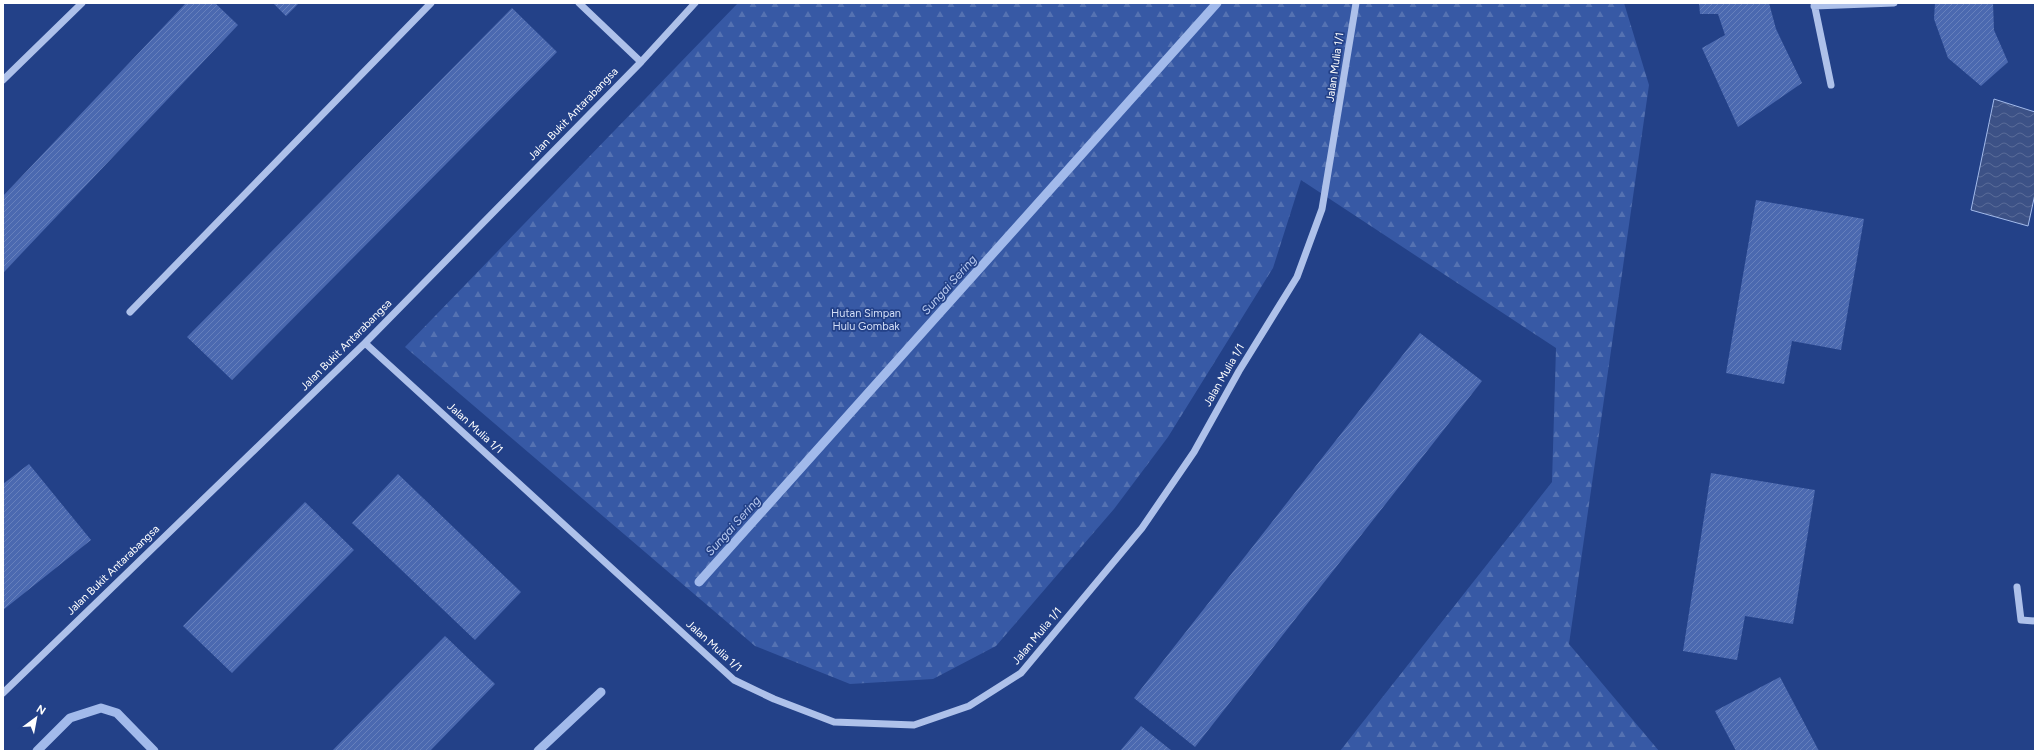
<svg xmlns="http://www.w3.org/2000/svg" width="2038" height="754" font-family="Figtree,sans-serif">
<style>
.forest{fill:url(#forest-firs)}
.water{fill:url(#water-waves);stroke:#a2baeb}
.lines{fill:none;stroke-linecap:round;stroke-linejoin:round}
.stream{stroke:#a2baeb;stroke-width:9}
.building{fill:url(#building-hatch)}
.minor{stroke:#aec1ea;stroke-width:7}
.labels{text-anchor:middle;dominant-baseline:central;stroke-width:3.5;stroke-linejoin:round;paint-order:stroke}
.street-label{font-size:11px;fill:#fff;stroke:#234188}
.park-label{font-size:11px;fill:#d3def7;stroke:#234188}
.water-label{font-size:12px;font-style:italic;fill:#bacbf1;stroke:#234188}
</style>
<defs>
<pattern id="forest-firs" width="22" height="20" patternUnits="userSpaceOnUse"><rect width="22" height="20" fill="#3759a5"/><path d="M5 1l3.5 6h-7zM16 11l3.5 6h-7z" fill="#5572b2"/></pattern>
<pattern id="water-waves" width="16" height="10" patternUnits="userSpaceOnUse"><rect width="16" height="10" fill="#3c5186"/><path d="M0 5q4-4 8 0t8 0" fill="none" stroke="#596b98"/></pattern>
<pattern id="building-hatch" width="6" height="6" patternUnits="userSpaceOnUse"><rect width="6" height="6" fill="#4b69b0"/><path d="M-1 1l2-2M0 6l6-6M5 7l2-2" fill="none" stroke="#6680bc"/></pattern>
</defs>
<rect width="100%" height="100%" fill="#234188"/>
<!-- forest -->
<path class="forest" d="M738 3H1624L1649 85 1569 644 1659 751H1340L1552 482 1556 348 1301 180 1273 268 1168 437 1114 509 996 646 933 679 850 684 755 646 405 347Z"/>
<!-- water -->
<path class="water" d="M1994 99 2035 112V194L2028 226 1971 210Z"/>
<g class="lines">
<!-- stream -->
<path class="stream" d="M699 582 1217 3
M37 751 70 718 101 708 117 713 154 751
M538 751 601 692"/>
</g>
<!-- building -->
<path class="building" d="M186 3H215L238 25 3 273V196Z
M273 3H299L286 16Z
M1699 3H1769L1776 29 1802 83 1738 127 1702 48 1725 35 1718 14H1700Z
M1935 3H1993L1994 30 2008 62 1981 86 1948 58 1934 19Z
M512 8 557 52 232 380 187 337Z
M1756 200 1864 219 1841 350 1792 341 1784 384 1726 373Z
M1420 333 1482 381 1195 747 1134 698Z
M29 464 91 540 3 610V484Z
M1711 473 1815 490 1793 624 1745 616 1737 660 1683 651Z
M398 474 521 592 475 640 352 523Z
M305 502 354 550 232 673 183 626Z
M445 636 495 684 430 751H332Z
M1780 677 1819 751H1736L1715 711Z
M1141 726 1172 751H1120Z"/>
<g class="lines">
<!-- minor -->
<path class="minor" d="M579 3 641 62
M1814 3 1831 85
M1814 6 1894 3
M3 80 82 3
M130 312 431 3
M365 343 734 680 774 699 834 722 914 725 969 706 1021 673 1142 528 1194 452 1239 371 1297 277 1322 209 1356 3
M2017 587 2021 620 2035 621
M3 693 365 343 641 62 695 3"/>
</g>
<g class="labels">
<!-- street labels -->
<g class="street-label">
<text transform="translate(1335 67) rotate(-82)">Jalan Mulia 1/1</text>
<text transform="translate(573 114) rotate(-46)">Jalan Bukit Antarabangsa</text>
<text transform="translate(346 345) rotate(-45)">Jalan Bukit Antarabangsa</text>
<text transform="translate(1224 375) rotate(-60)">Jalan Mulia 1/1</text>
<text transform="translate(475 428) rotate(42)">Jalan Mulia 1/1</text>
<text transform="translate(113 570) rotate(-44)">Jalan Bukit Antarabangsa</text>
<text transform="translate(1037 636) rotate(-50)">Jalan Mulia 1/1</text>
<text transform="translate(714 646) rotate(42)">Jalan Mulia 1/1</text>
</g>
<!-- park labels -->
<g class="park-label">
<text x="866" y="313">Hutan Simpan<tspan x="866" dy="13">Hulu Gombak</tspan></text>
</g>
<!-- water labels -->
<g class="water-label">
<text transform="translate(949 285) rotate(-48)">Sungai Sering</text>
<text transform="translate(733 526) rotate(-48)">Sungai Sering</text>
</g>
</g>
<!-- border -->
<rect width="2038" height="754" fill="none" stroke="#ffffff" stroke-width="8"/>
<!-- north arrow -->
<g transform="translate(36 718) rotate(32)" stroke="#234188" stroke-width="3" paint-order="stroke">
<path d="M0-3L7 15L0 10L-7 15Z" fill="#ffffff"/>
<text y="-6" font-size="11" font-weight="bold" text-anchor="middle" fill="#ffffff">N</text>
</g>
</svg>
